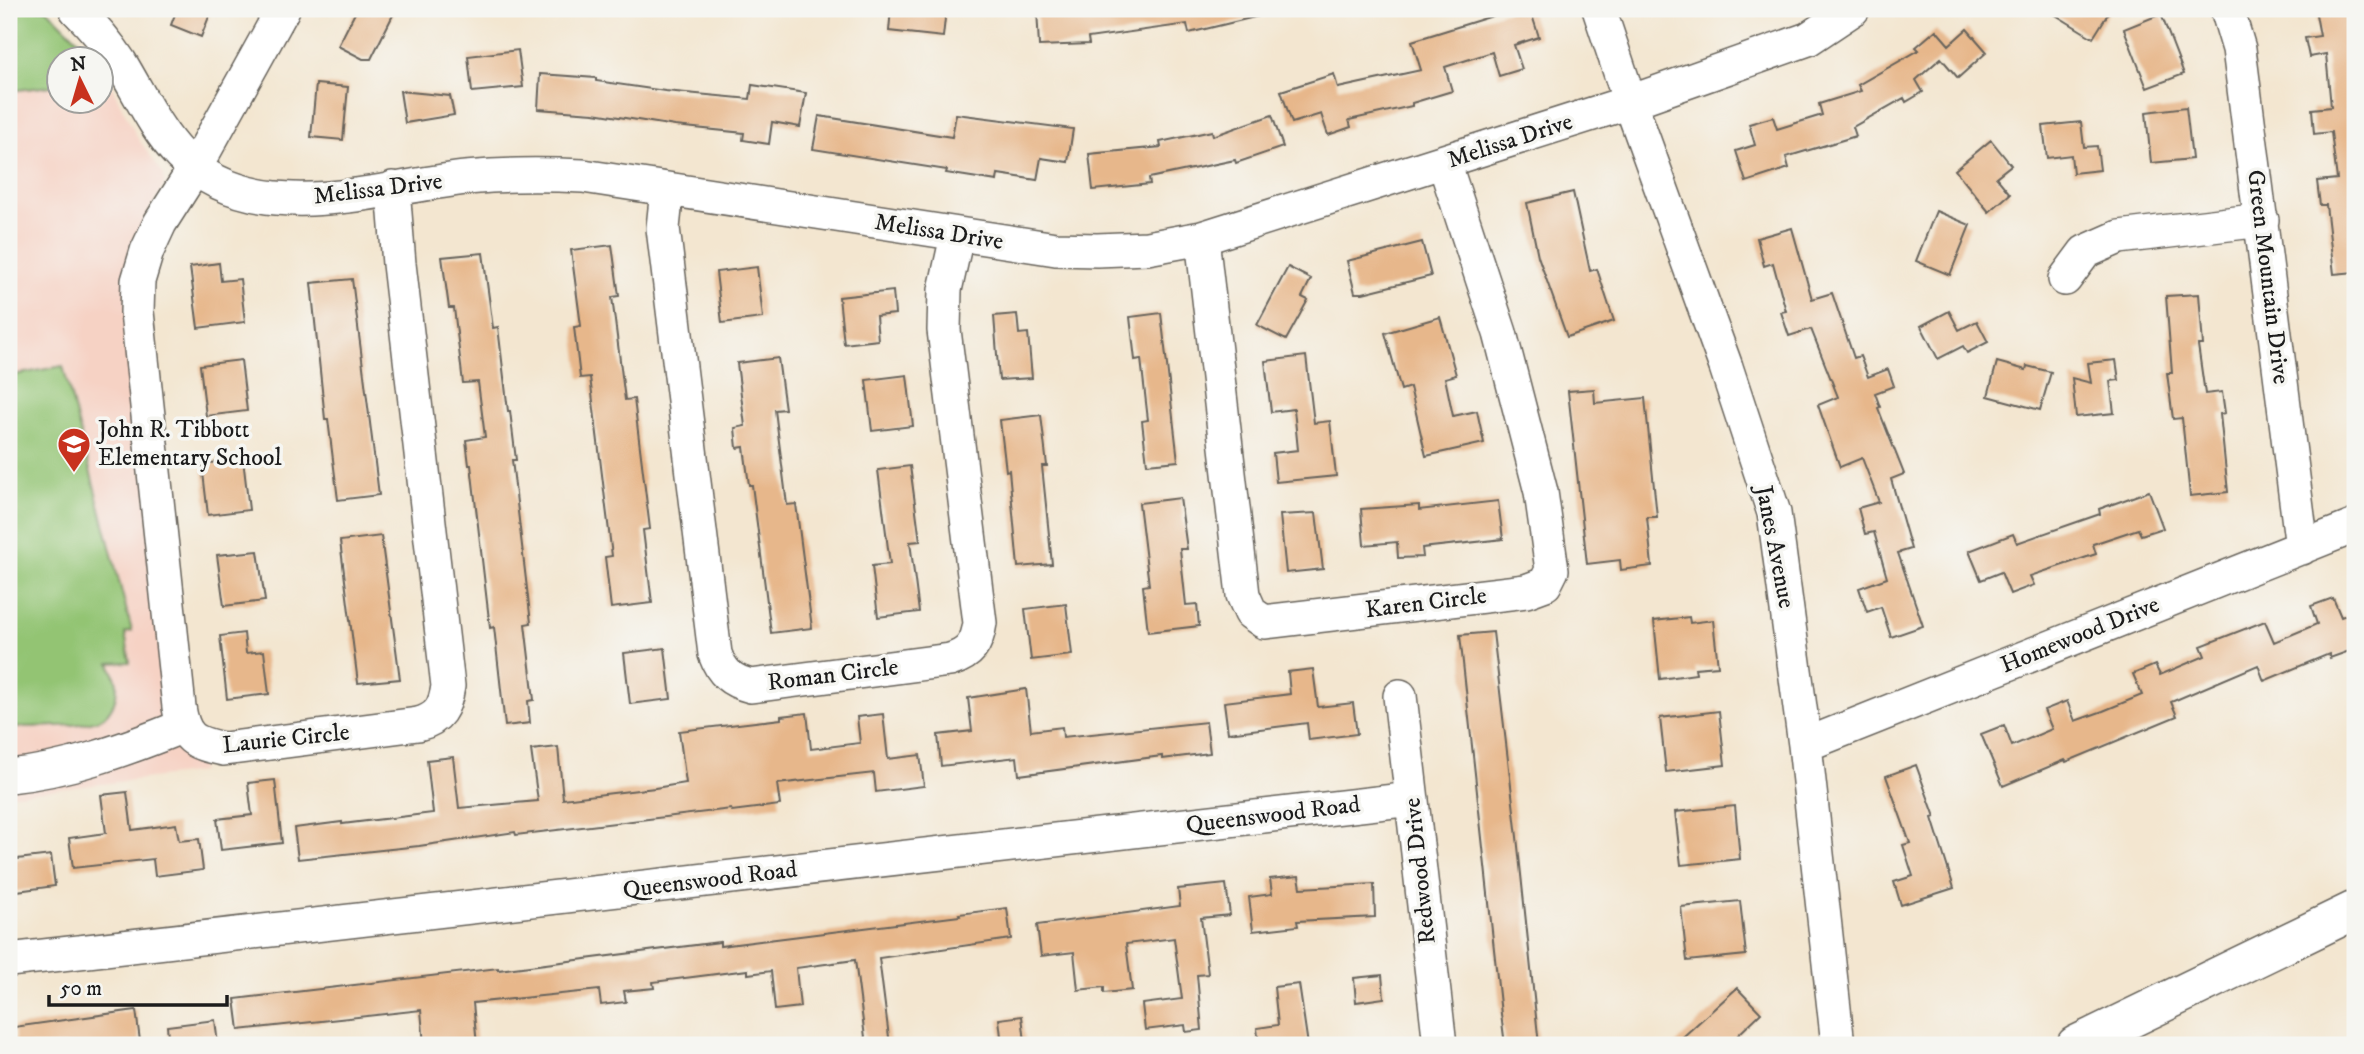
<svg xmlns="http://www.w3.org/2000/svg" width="2364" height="1054" font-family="'IM FELL DW Pica',serif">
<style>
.built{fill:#f6d2c4}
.green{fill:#93c473;stroke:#587048;stroke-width:2}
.building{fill:#e7b78b}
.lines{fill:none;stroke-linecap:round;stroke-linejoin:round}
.minor-casing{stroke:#67635b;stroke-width:36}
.highway-casing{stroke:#67635b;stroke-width:41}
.minor{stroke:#fff;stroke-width:33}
.highway{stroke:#fff;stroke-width:38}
.labels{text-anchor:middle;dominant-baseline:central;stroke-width:7;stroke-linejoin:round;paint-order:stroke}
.street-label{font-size:24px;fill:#1c1c1c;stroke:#f6f6f2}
.poi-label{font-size:24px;fill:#1c1c1c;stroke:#f6f6f2;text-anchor:start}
</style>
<rect width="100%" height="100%" fill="#f6f6f2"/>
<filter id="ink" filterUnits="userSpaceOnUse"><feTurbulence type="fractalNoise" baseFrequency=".0143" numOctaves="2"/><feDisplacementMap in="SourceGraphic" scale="14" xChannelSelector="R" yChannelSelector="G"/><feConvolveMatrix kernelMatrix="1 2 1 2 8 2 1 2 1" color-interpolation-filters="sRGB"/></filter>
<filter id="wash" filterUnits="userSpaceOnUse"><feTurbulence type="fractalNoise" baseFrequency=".00686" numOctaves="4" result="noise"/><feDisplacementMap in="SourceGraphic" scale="28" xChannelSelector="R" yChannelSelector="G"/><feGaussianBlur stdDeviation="1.57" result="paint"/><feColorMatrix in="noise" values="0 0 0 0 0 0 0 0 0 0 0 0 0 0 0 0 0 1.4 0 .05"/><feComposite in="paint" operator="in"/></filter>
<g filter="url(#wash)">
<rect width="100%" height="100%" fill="#f3e6d0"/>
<!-- built -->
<path class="built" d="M108 79 137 137 164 175V185L143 222 174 744 187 755 200 761 201 772 9 795V91L59 85 60 102H102V80Z"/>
<!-- green -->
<path class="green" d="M9 9H47L97 59 60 60 59 85 9 91Z
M63 366 132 631 125 633 130 662 110 663C112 670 116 677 117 684 117 695 114 707 106 715 92 729 30 726 9 727V376Z"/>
<g id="blocks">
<!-- building -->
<path class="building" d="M177 9H212L201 37 171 25Z
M357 9H396L371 59H363L338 46Z
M891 9H946L943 37 889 31Z
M1037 9H1062V11L1258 9 1259 16 1189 33 1187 24 1088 38 1089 44 1039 46Z
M1515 9H1530L1539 37 1514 45 1522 69 1499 76 1492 52 1445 67 1452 91 1412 103V106L1349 120 1351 127 1328 135 1321 114 1292 123 1281 91 1334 74 1338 88 1421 70 1412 41Z
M2046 9H2111L2093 38Z
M2315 9H2350L2355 35V272L2334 274 2326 205H2320L2317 181 2337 179 2331 132 2314 134 2312 109 2331 107 2326 54 2309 57 2305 38 2320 36Z
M2161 14 2184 74 2147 88 2124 29Z
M1967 29 1987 52 1958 78 1941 58 1916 80 1923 92 1906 102 1904 98 1853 127 1856 136 1786 157 1789 168 1746 182 1736 151 1755 145 1749 124 1773 117 1777 129 1822 115 1819 104 1861 91 1858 85 1919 50 1916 47 1936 30 1949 45Z
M518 50 523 87 472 92 468 56Z
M540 74 596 78V81L665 91 750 99 752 85 806 93 800 127 772 122 769 144 743 140 744 133 675 126 594 113 538 109Z
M316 84 348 87 343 140 311 137Z
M400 91 450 96 454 115 405 123Z
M2186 107 2192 159 2151 163 2146 112Z
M956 114 1073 129 1068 162 1041 158 1037 180 998 174 997 181 946 173 947 170 813 149 819 116 952 137Z
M1272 115 1283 147 1236 163 1235 160 1149 178 1150 184 1093 190 1089 154 1161 147 1160 142 1212 131 1213 136Z
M2081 122 2084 147 2097 146 2100 170 2073 173 2071 155 2047 158 2043 126Z
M1991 140 2011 165 1996 177 2010 194 1989 212 1955 170Z
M1573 192 1590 271 1597 269 1614 321 1567 337 1538 256 1527 203Z
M1936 211 1970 225 1950 275 1916 261Z
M1792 228 1812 299 1832 293 1854 358 1860 356 1868 377 1888 369 1894 386 1875 393 1880 407 1878 408 1904 474 1891 479 1911 549 1898 553 1923 626 1891 637 1881 607 1867 612 1859 588 1887 578 1874 532 1865 534 1858 508 1879 502 1862 458 1840 467 1818 405 1838 397 1811 329 1789 336 1781 312 1786 311 1773 263 1764 266 1757 238Z
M1422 242 1431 276 1363 293H1355L1347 261Z
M612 245 619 296 612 297 625 400 634 399 650 529 643 530 652 603 611 608 605 557 612 556 590 377 580 378 574 327 581 326 571 250Z
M483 253 493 328 498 327 508 411H510L516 460H512L531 623 525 624 534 700 528 701 530 723 505 726 494 627 490 628 471 465H469L466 440 485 437 478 382 463 383 454 308H449L442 257Z
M219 263 221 281 240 279 245 322 198 328 190 267Z
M757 267 763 318 722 323 716 272Z
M1288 267 1311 279 1302 297 1308 300 1286 340 1257 325Z
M352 279 379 495 338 500 328 419H325L311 283Z
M893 291 895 314 876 316 878 340 844 344 839 297Z
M2199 294 2203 345H2198L2205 394 2222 392 2225 413 2220 414 2228 492 2190 496 2182 418 2173 419 2167 373H2172L2166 296Z
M1949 311 1959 330 1977 321 1988 342 1967 353 1963 346 1938 359 1921 326Z
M1161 313 1178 461 1147 464 1142 421 1148 420 1141 359 1135 360 1130 317Z
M1017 314 1019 334 1028 333 1032 378 999 380 994 316Z
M1440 317 1456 375 1445 378 1453 416 1477 411 1484 443 1426 456 1410 387 1401 390 1385 333Z
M1306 356 1314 423 1330 421 1336 476 1276 482 1273 453 1298 450 1294 409 1271 412 1265 361Z
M778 358 785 409 775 410 787 505 796 504 812 628 771 633 752 485H749L744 447 737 448 735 428 745 426 737 363Z
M241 360 247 411 206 416 200 365Z
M2116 360 2119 380 2110 381 2114 413 2076 417 2072 378 2091 383 2088 363Z
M1997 362 2026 370 2027 366 2051 372 2040 410 1988 396Z
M907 375 913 426 872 431 866 380Z
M1594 389 1595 403 1645 398 1657 517H1647L1652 566 1621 570 1620 560 1587 564 1568 391Z
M1041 415 1047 466H1042L1052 564 1018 567 1009 470 1006 471 1000 420Z
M243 459 249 510 208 515 202 464Z
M910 466 920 541 910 542 919 612 878 617 872 566 890 564 878 470Z
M2149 491 2163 528 2141 535 2138 529 2093 544 2096 554 2030 576 2034 585 2010 594 2001 572 1981 580 1969 551 2013 534 2017 543 2100 514 2099 509Z
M1180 498 1187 549H1180L1186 605 1197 604 1199 626 1148 632 1143 586 1149 585 1139 503Z
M1498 501 1503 539 1422 548 1423 557 1398 558 1397 542 1364 545 1361 509 1419 505V510Z
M1316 513 1323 569 1286 573 1280 515Z
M381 536 400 679 358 683 340 541Z
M258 551 265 601 224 606 217 555Z
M2333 598 2341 617 2355 612V649L2330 658 2329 654 2264 681 2258 665 2171 702 2177 716 2066 762 2065 760 2003 786 1981 734 2004 725 2012 746 2052 729 2044 710 2067 701 2075 721 2103 711 2142 695 2133 674 2155 665 2160 675 2205 656 2201 646 2265 621 2274 642 2317 624 2311 606Z
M1066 604 1072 655 1031 660 1025 609Z
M1689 617 1690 623 1713 620 1718 666 1695 668 1696 674 1660 679 1654 621Z
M1493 632 1517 837 1539 1045H1505L1501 1014 1460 635Z
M244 633 246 653 264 651 269 694 227 699 220 636Z
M665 648 671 699 630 704 624 653Z
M1313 669 1318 707 1353 703 1357 734 1309 740 1307 723 1228 733 1224 702 1290 694 1288 672Z
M1026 689 1031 731 1062 727 1063 737 1206 722 1210 753 1162 759V756L1019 775 1017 757 941 766 938 735 972 731 968 698Z
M1719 711 1725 765 1666 772 1660 718Z
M807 713 811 749 860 743 857 717 883 714 888 759 920 755 924 786 876 792 874 773 777 784 780 805 732 811 731 809 516 835 515 832 419 846 298 859 294 828 342 822V824L433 813 427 760 453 757 459 808 538 801 531 750 558 747 563 799 655 788 686 783 679 731 781 719V716Z
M1916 765 1935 817 1932 818 1954 888 1901 905 1894 882 1913 876 1903 845 1910 843 1886 776Z
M275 780 282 843 221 850 217 819 252 815 248 783Z
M127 792 132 830 176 824 179 841 199 839 203 870 155 876 153 859 73 868 69 838 106 833 101 795Z
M1735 806 1740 859 1681 865 1675 812Z
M51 855 55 886 9 892V860Z
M1299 876 1301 888 1374 884 1375 917 1297 921 1298 926 1253 931 1249 897 1272 894 1270 879Z
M1226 884 1230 915 1201 918 1208 974 1197 975 1202 1030 1186 1032 1185 1025 1145 1030 1142 1004 1182 999 1174 938 1126 944 1132 990 1104 993V987L1078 990 1074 952 1041 956 1037 925 1180 906 1178 889Z
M1740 901 1746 955 1687 961 1681 907Z
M1007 908 1011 939 879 958 890 1045H866L855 960 796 968 800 1007 775 1010 771 971 748 974V970L653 982 654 988 624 991 626 1002 601 1005 599 990 473 1003 477 1045H424L421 1010 239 1030 235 999 498 968V970L720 942V946L960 916 959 914Z
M1382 975 1384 998 1356 1002 1354 978Z
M1299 984 1308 1045H1259L1257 1028 1278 1025 1274 987Z
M1737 988 1761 1013 1738 1035 1746 1045H1674Z
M136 1010 140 1041 106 1045H16L14 1027Z
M1022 1016 1025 1042 1002 1045 999 1019Z
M215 1020 218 1045H169L167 1026Z"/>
</g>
</g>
<g filter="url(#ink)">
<use href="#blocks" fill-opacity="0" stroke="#67635b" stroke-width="2"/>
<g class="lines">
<defs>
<path id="minor" d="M76 9C92 25 107 42 120 62 139 93 155 129 180 155 255 231 375 188 466 178 505 174 544 174 583 176L1056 249 1097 250 1147 248 1202 238 1630 102 1808 39 1853 9
M283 9 195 168 160 223 147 251 138 281 137 312 179 707C184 739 194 743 224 749L418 724C439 719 445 707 448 686L399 264 393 188
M1599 9 1630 102 1726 367 1774 513 1805 745 1838 1045
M2227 9 2239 49 2302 548
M667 190 663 228 715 654C722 673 731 681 751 686L950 660C970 654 977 644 980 623L944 330 945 290 957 236
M1202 238 1243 595 1251 613 1264 622 1526 591 1545 584 1552 570 1541 492 1500 333 1444 162
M2065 279 2085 252 2119 237 2262 220
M1400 696 1440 1045
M1805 745 2355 526
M9 776C69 770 127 749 183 726
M9 960 1412 799"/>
<path id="highway" d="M2076 1045 2355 910"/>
</defs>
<!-- minor casing -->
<use href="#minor" class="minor-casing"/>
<!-- highway casing -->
<use href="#highway" class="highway-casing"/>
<!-- minor -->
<use href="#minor" class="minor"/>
<!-- highway -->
<use href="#highway" class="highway"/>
</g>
</g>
<!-- icons -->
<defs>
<symbol id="school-pin" viewBox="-11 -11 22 30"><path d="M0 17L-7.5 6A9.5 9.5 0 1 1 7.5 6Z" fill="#c8321e" stroke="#f6f6f2"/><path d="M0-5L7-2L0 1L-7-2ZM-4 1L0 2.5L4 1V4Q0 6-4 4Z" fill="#fff"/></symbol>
</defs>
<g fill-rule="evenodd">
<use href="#school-pin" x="55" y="425" width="38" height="52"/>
</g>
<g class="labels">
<!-- street labels -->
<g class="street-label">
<text transform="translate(1510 141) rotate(-18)">Melissa Drive</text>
<text transform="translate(378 189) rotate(-7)">Melissa Drive</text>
<text transform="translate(939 232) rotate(9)">Melissa Drive</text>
<text transform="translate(2268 277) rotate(83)">Green Mountain Drive</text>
<text transform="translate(1775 547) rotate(79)">Janes Avenue</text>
<text transform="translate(1426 603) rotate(-7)">Karen Circle</text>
<text transform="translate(2080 635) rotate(-22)">Homewood Drive</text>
<text transform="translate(833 675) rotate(-7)">Roman Circle</text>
<text transform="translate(286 739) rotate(-6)">Laurie Circle</text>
<text transform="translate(1273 815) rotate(-7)">Queenswood Road</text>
<text transform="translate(1420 871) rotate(-96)">Redwood Drive</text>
<text transform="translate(710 880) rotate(-7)">Queenswood Road</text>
</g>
<!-- poi labels -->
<g class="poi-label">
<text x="98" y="430">John R. Tibbott<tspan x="98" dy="28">Elementary School</tspan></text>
</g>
</g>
<!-- margin -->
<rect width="2364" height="1054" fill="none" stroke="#f6f6f2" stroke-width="35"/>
<!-- north arrow -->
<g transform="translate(80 80) rotate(355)"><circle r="33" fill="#f6f6f2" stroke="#9f9f9c" stroke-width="2"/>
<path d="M0-5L12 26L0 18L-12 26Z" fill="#c8321e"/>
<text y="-10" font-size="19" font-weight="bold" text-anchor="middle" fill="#1c1c1c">N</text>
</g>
<!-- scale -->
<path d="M49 995v10h178v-10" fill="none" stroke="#1c1c1c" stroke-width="3.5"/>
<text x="60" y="995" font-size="21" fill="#1c1c1c" stroke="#f6f6f2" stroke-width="5" paint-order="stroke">50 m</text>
</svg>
